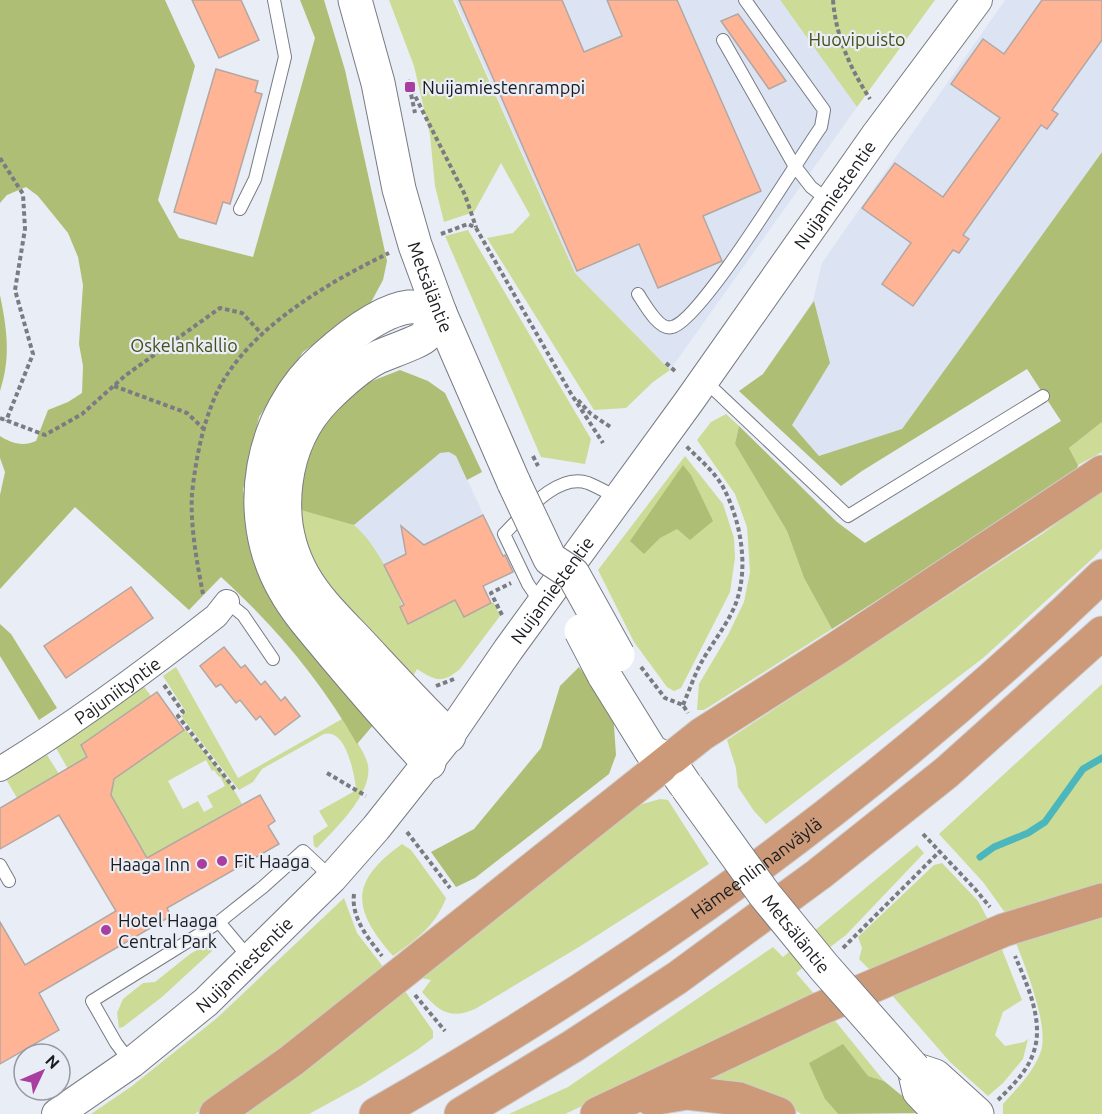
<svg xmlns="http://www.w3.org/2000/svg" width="1102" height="1114" font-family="Ubuntu,sans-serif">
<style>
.built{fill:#dce3f3}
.green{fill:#ccdb96;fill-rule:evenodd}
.forest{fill:#afbe75}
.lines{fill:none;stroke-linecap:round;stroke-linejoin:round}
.stream{stroke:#4bb7bc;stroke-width:7}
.building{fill:#ffb495;stroke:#b2a7a3;stroke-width:1.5}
.service-casing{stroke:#787b83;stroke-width:14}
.minor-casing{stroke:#787b83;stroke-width:26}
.tertiary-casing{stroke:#787b83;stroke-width:32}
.secondary-casing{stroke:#787b83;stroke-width:35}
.trunk-casing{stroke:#cdcdce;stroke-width:35}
.path{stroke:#7a7c82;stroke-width:4;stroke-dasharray:4.5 3;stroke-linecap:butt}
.service{stroke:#fff;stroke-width:12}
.minor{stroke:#fff;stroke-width:24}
.tertiary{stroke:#fff;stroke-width:30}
.secondary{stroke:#fff;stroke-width:33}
.trunk{stroke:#cc9a78;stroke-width:33}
.secondary-bridge-casing{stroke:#787b83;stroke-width:35;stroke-linecap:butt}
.path-bridge{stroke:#7a7c82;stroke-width:4;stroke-dasharray:4.5 3;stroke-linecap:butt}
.secondary-bridge{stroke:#fff;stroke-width:33}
.poi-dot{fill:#a73ea0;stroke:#e9edf6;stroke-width:2}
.labels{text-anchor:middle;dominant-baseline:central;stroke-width:4.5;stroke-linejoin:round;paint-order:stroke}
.park-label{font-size:18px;fill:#464f1a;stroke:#e9edf6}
.poi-label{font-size:18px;fill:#1b1c20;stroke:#e9edf6;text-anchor:start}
.street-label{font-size:18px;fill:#1b1c20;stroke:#e9edf6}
</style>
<rect width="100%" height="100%" fill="#e9edf6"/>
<!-- built -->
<path class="built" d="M455 0H780L857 107 670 370 575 273Z
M1005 0H1102V152L902 429 841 486 739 391 763 374 813 301 822 263Z
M449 452 456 456 503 556 507 554 515 571 480 588 482 593 486 591 491 603 464 617 458 605 408 624 404 605 384 565 373 548 354 525 440 453Z"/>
<!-- green -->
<path class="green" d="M389 0H453L575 273 670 370 653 382 626 408 594 410 487 238 513 233 530 215 501 163 474 212 444 222 435 186 430 135 414 66Z
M780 0H935L857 107Z
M468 230 591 439 585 464 541 457 445 236Z
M726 414 739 426 735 444 787 531 804 578 832 629 704 710H697L699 684 728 635 744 602 750 572 747 527 735 494 697 440 711 422Z
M1102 422V452L1078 465 1069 448Z
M685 456 723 504 734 538 735 558 730 592 681 688 674 691 667 687 634 642 598 570Z
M1102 490V549L1092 559 983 658 766 824 754 811 738 787 736 768 727 740 1042 534Z
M301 510C313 513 347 520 355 526 378 545 401 595 408 623L462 597 458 605 464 616 491 603H494L500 616 460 669C442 684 436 681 417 669L411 680 317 579 301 538Z
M176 667 238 778 342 719C349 731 365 751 368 765 373 794 335 829 317 848L314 846 313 836 328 826 319 811 353 792 356 788C354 773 346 728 324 734L262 769 253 782 239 790 181 716 186 712 163 676Z
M142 684 151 696 81 745 87 757 68 769 56 748Z
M1102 684V884L1006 914 983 882 939 834Z
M185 729 230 783 242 804 142 861 111 795 114 779ZM206 760 212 771 214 770 219 777 220 776 225 786 207 796 213 807 204 812 198 801 183 809 168 781Z
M47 755 59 774 17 798 6 779Z
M660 799 668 800 709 864 579 947 475 1009C451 1020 438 1011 422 992L431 980 415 977 639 805Z
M402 844 411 850 446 898C436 925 416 940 393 956 352 909 349 882 402 844Z
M917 845 924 853 846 935 796 973 816 996 565 1114H509L568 1087 773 947 783 957Z
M942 863 978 901 991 925 871 971 859 959 862 948 858 937 934 865Z
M344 898 357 933 384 968 216 1100 195 1114H91L132 1086 217 1018Z
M1102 911V1114H1003V1104C1017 1088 1034 1072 1041 1051 1049 1026 1026 968 1016 943Z
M202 947H210L212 951 162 997 123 1027 119 1028 117 1013 123 999 143 983 155 982 190 954Z
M1001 947 1022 1000 1003 1012 995 1035 1005 1046 1024 1042 1028 1039 1023 1059 1003 1083 988 1096 950 1062 890 993Z
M405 991 433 1031V1038L417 1050 362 1085 309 1114H235Z
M832 1017 884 1081 868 1076 825 1099 838 1114H802L761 1095 703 1078Z"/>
<!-- forest -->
<path class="forest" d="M0 0H165L195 66 158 200 179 238 253 257 315 38 300 0H324L345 70 387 261 383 280 369 306 303 352 259 417 243 490 261 568 375 723 357 744C321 681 275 626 221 577L189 610 75 507 0 589V495L5 472 0 458V436C11 443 23 447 36 441L48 410 68 402 82 393 83 366 79 344 83 285 78 257 68 233 38 196 26 187 7 195 0 203Z
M1102 152V422L1069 448 1078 465 1076 474 832 629 804 578 787 531 735 444 739 426 837 522 865 543 1061 421 1027 369 862 471 841 486 739 391 763 374 814 301 830 363 792 425 819 456 902 429Z
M0 295C7 329 11 357 0 391Z
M400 370 428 381 445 393 482 472 467 480 456 456 449 452 440 453 354 525 301 510 299 479 308 448 333 413 367 383Z
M683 465 691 475 713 521 690 540 677 529 660 538 644 554 630 541Z
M0 624 11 634 57 708 39 720 0 656Z
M579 667 613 712 616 755 609 774 475 878 456 887 431 852 474 829 541 748 560 686Z
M843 1044 868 1076 884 1081 923 1113 838 1114 825 1099 809 1063Z"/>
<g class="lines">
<!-- stream -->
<path class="stream" d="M980 857 994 847 1028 833 1045 822 1083 769 1102 758"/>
</g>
<!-- building -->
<path class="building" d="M192 0H241L259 40 219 58Z
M459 0H562L584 52 622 36 607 0H677L761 191 703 216 722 261 658 288 639 244 577 271Z
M1042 0H1102V40L1052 110 1058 114 1047 129 1041 125 963 235 969 239 959 253 953 250 913 306 882 284 911 243 862 208 895 163 943 197 1000 118 951 84 983 39 1004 54Z
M738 14 786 81 769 89 721 21Z
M216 69 258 81 255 92 262 94 230 204 223 202 216 224 174 212Z
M483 515 503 556 505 555 513 572 483 586 491 603 464 617 455 600 408 624 400 607 404 605 384 565 406 554 401 526 424 545Z
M131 587 153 618 66 678 44 646Z
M224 647 241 668 245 665 261 685 265 681 281 701 285 697 300 716 275 735 260 716 256 720 240 700 236 703 221 684 216 687 200 666Z
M157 692 184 730 114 779 111 795 147 858 260 795 275 821 268 826 279 844 167 908 171 916 39 993 59 1030 0 1064V922L25 965 116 911 59 815 0 849V808L87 757 81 745Z"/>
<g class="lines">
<defs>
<path id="service" d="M723 40 794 165 811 187 829 201
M240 209 255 179 285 57 274 0
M638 294C644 303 659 331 672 327 701 321 798 159 821 127L824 110 745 0
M704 380 848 516 1043 396
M227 602 243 615 273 659
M541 603 528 584 504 534C524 514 557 472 588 483 598 487 608 493 618 498
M0 865 9 881
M219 922 250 959
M131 1063 116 1043 92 1001 219 922 263 887 303 851 332 878"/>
<g id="minor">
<path id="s1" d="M0 769C76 723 147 670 216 616L227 602"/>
</g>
<g id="tertiary">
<path id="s2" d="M57 1114 131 1063 206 1002 332 878 376 828 449 736 508 650 690 400 877 134 977 0"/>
</g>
<g id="secondary">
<path id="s3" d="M355 0 378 83 399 189 415 245 440 313 514 483"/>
<path d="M440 313C435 320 431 329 425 336 420 342 386 353 376 358 357 368 341 383 326 398 281 443 272 520 303 575 317 600 338 620 358 641 388 673 417 705 449 736"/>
<path d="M604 675 651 751 669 761 684 783"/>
<path d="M429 763C396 728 364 691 333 654 316 633 297 613 284 589 241 514 260 414 324 358 344 340 381 310 409 307 418 306 431 311 440 313"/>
<path d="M941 1114 919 1091 914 1069 935 1076 977 1114"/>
</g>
<g id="trunk">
<path d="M651 1099 687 1093 739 1099 779 1114"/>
<path d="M216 1114 291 1061 702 734 837 648 1102 472"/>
<path id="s4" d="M376 1114C642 963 882 789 1102 576"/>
<path d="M461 1114 573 1046 677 978 819 874 947 772 1102 633"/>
<path d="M597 1114 817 1010 1004 930 1102 900"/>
</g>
</defs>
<!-- service casing -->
<use href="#service" class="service-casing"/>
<!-- minor casing -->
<use href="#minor" class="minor-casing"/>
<!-- tertiary casing -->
<use href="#tertiary" class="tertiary-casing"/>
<!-- secondary casing -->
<use href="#secondary" class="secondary-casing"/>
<!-- trunk casing -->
<use href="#trunk" class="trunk-casing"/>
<!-- path -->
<path class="path" d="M833 0C836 37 850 68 870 99
M408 80 415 113
M412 90 465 195 476 227
M0 158 23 194 25 229 15 290 33 354 6 421
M441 234 468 224 476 228 570 392 603 443
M666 363 676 372
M114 386 187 413 204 429
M578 400 591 414 612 428
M0 418 45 435 82 414 126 375 220 308 242 313 262 334
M203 594C197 563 190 525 192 494 195 465 201 432 212 404 238 334 325 284 389 253
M502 615 491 593 511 583
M641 667 665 698 683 705 688 713
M164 685 183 712 178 716 236 791
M436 686 454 679
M683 705C689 691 694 676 701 663 712 643 728 624 736 603 749 567 741 521 723 487 714 471 699 459 686 446
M327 773 366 796
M407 832 450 888
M923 834 975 889 990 907
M354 894C351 918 368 938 382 956
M843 948 940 851
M415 995 445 1031
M998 1100C1012 1086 1028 1071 1034 1051 1044 1021 1027 984 1015 956"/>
<!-- service -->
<use href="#service" class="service"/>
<!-- minor -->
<use href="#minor" class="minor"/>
<!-- tertiary -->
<use href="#tertiary" class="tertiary"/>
<!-- secondary -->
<use href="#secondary" class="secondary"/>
<!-- trunk -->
<use href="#trunk" class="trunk"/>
<defs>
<g id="secondary-bridge">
<path d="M514 483 550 559 573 574 618 655"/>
<path d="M581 631 604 675"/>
<path id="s5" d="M687 787 765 895 824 967 914 1069"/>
</g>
</defs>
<!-- secondary-bridge casing -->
<use href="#secondary-bridge" class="secondary-bridge-casing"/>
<!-- path-bridge -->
<path class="path-bridge" d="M533 456 538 466"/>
<!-- secondary-bridge -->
<use href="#secondary-bridge" class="secondary-bridge"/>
</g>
<!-- markers -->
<g class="poi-dot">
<rect x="404" y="81" width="12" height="12" rx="3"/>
<circle cx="222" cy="861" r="6"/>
<circle cx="202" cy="864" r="6"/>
<circle cx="106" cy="930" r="6"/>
</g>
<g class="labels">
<!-- park labels -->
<g class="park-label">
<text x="857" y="39">Huovipuisto</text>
<text x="184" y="345">Oskelankallio</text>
</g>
<!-- poi labels -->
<g class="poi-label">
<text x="422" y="87">Nuijamiestenramppi</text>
<text x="234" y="861">Fit Haaga</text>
<text x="190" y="864" text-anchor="end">Haaga Inn</text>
<text x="118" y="920">Hotel Haaga<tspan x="118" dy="21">Central Park</tspan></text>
</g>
<!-- street labels -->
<g class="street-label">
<text stroke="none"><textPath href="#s2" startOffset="1212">Nuijamiestentie</textPath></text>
<text stroke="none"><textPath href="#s3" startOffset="297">Metsäläntie</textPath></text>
<text stroke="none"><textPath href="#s2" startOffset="726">Nuijamiestentie</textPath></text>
<text stroke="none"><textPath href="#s1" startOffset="141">Pajuniityntie</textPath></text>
<text stroke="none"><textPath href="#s4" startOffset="453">Hämeenlinnanväylä</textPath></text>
<text stroke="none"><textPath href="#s5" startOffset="183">Metsäläntie</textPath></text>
<text stroke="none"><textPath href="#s2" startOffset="240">Nuijamiestentie</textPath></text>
</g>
</g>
<!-- north arrow -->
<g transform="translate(42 1072) rotate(46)"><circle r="28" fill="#e9edf6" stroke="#9799a0" stroke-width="1.5"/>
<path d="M0-4.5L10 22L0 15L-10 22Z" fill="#a73ea0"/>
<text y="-9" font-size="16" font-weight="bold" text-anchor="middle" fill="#1b1c20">N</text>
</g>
</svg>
